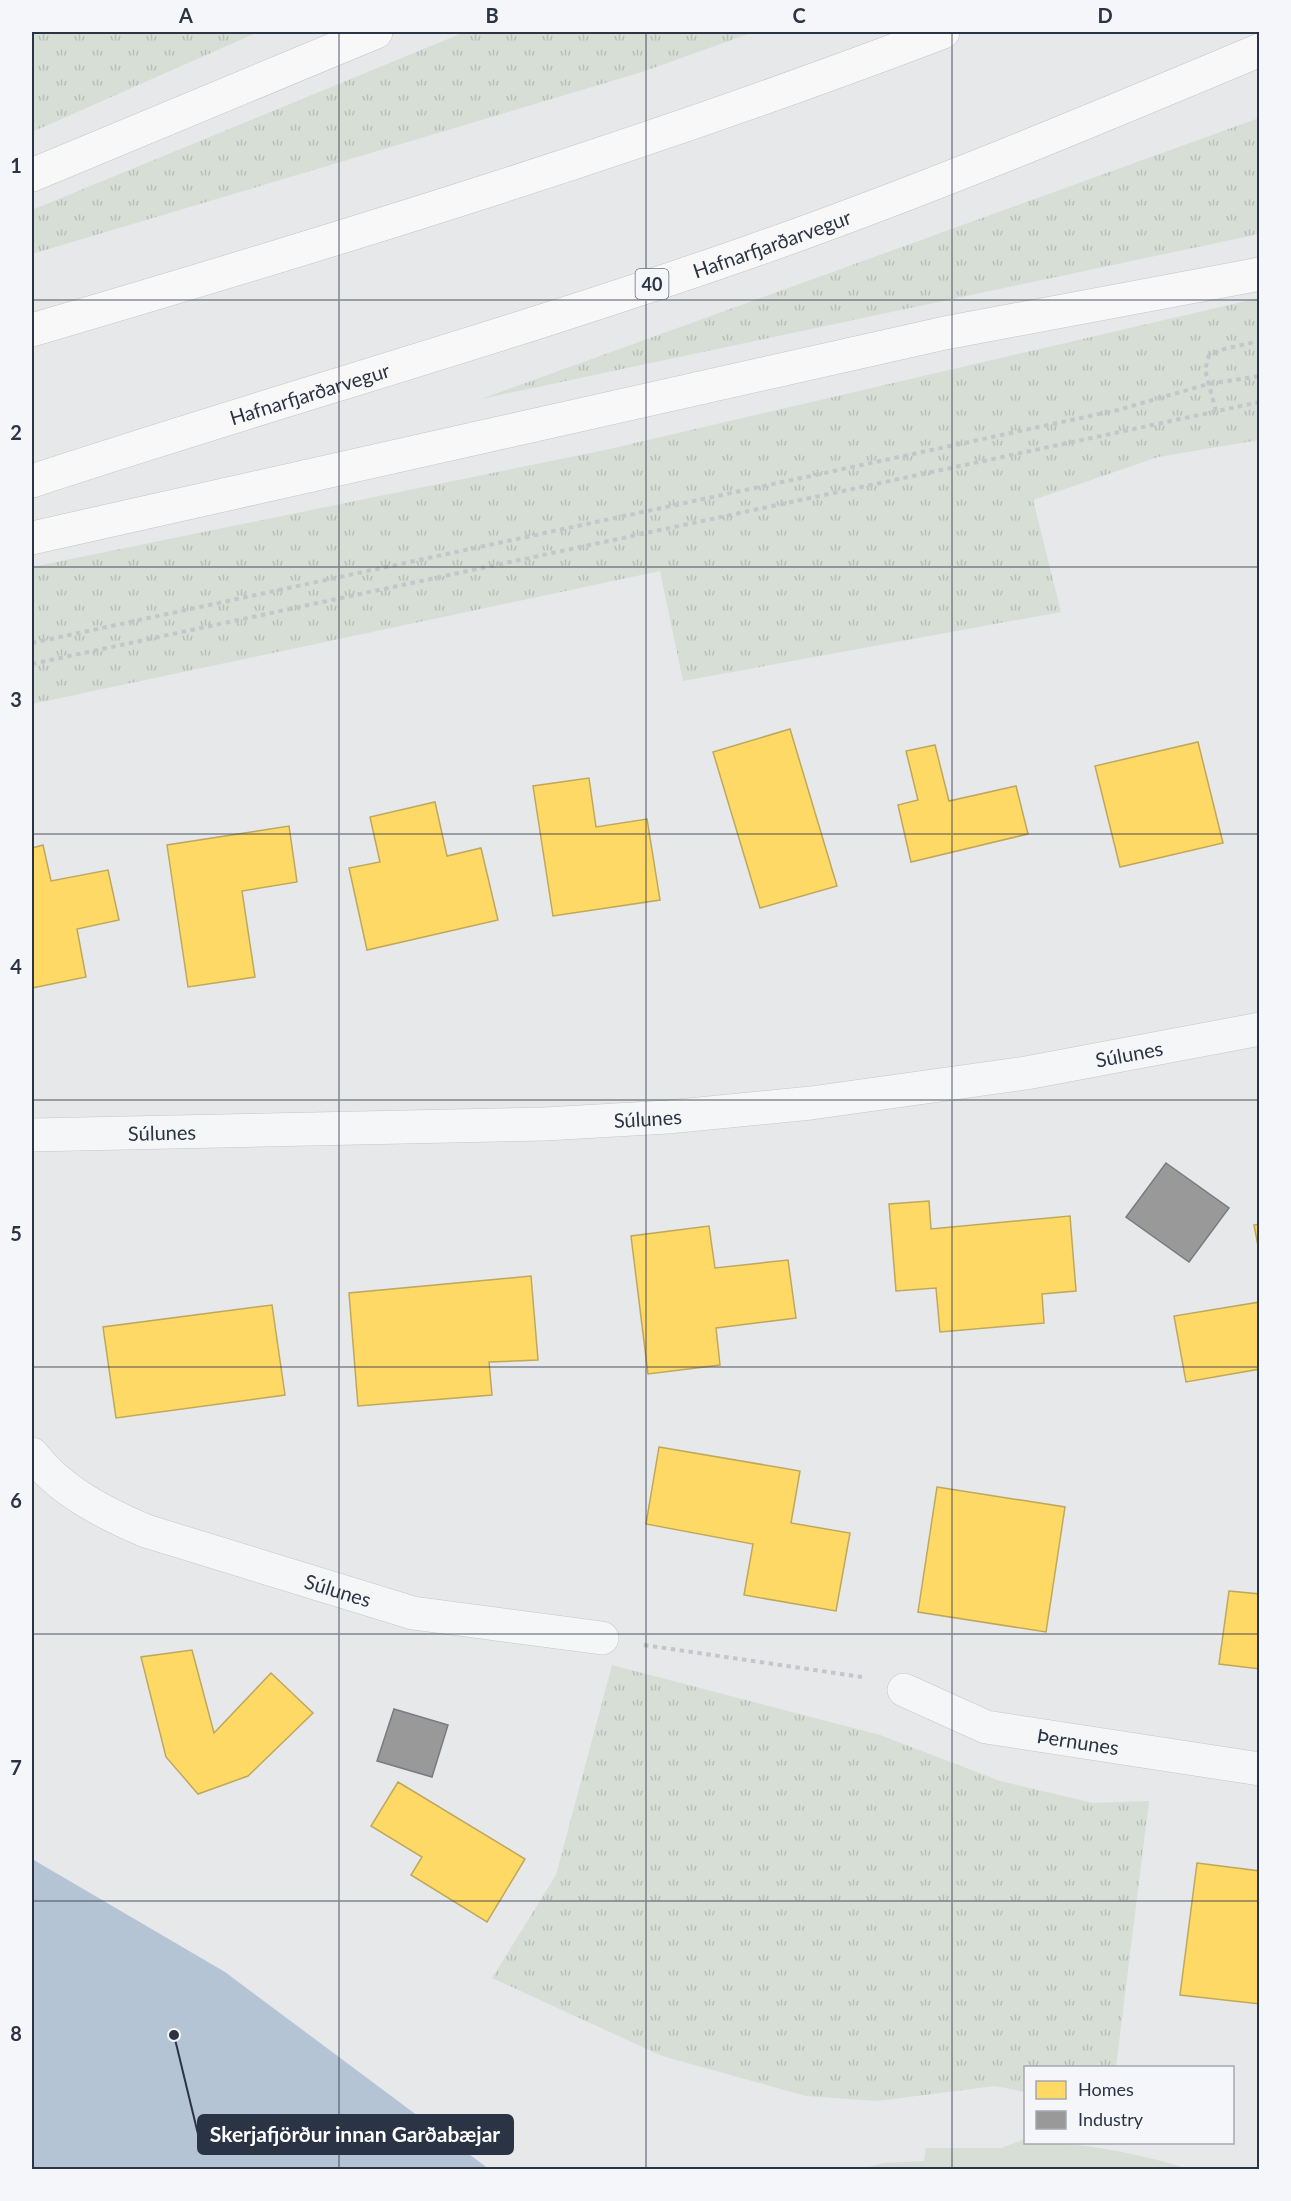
<svg xmlns="http://www.w3.org/2000/svg" width="1291" height="2201" font-family="Lato,sans-serif">
<style>
.grass{fill:url(#grass-tufts)}
.park{fill:#d6ded6}
.water{fill:#b4c4d5}
.homes{fill:#ffd966;stroke:#bfa85c;stroke-width:1.5}
.industry{fill:#999;stroke:#787b80;stroke-width:1.5}
.lines{fill:none;stroke-linecap:round;stroke-linejoin:round}
.minor-casing{stroke:#c4c6c8;stroke-width:34}
.primary-casing{stroke:#c2c5c8;stroke-width:34}
.path{stroke:#c5c6ca;stroke-width:4;stroke-dasharray:4.5 4.5;stroke-linecap:butt}
.minor{stroke:#f5f6f7;stroke-width:33}
.primary{stroke:#f8f8f8;stroke-width:33}
.grid{fill:none;stroke:#2b3445;stroke-width:1.5;stroke-opacity:0.55}
.labels{text-anchor:middle;dominant-baseline:central;stroke-width:6;stroke-linejoin:round;paint-order:stroke}
.shield{fill:#f4f6f9;stroke:#676e7b;stroke-width:1.5}
.shield-label{font-size:18px;font-weight:bold;fill:#2b3445}
.street-label{font-size:20px;fill:#2b3445;stroke:#f4f6f9}
.leader{fill:none;stroke:#2b3445;stroke-width:2}
.callout-dot{fill:#2b3445;stroke:#f4f6f9;stroke-width:2}
.callout{fill:#2b3445;stroke:#2b3445;stroke-width:2}
.callout-label{font-size:21px;text-anchor:middle;font-weight:bold;fill:#fff}
.neatline{fill:none;stroke:#2b3445;stroke-width:2}
.grid-label{font-size:20px;text-anchor:middle;font-weight:bold;fill:#2b3445}
</style>
<defs>
<pattern id="grass-tufts" width="24" height="20" patternUnits="userSpaceOnUse" patternTransform="scale(1.5)"><rect width="24" height="20" fill="#d6ded6"/><path d="M3 7l-1-3M5 7V3M7 7l1-3M15 17l-1-3M17 17v-4M19 17l1-3" fill="none" stroke="#b8bfb9"/></pattern>
</defs>
<rect width="100%" height="100%" fill="#e6e8ea"/>
<!-- grass -->
<path class="grass" d="M32 32H258L32 132Z
M465 32H754L642 72 32 254V210Z
M1259 118V234L481 399Z
M1259 298V440L1158 457 1033 500 1061 612 683 681 660 571 32 704V567L605 450Z
M612 1665 880 1735 1000 1781 1093 1803 1149 1801 1116 2067 1026 2068 1025 2092 995 2086 877 2101 806 2096 662 2056 492 1978 556 1875Z"/>
<!-- park -->
<path class="park" d="M1025 2139 1026 2142C1080 2142 1137 2153 1189 2169H860L884 2163 924 2161 926 2148H1001Z"/>
<!-- water -->
<path class="water" d="M32 1859 225 1972 489 2169H32Z"/>
<!-- homes -->
<path class="homes" d="M790 729 837 886 760 908 713 752Z
M1198 742 1223 843 1120 867 1095 766Z
M935 745 949 801 1016 786 1028 834 911 862 898 805 918 800 906 751Z
M589 778 596 827 647 819 660 900 553 916 533 786Z
M435 802 447 856 481 848 498 920 367 950 349 868 380 862 370 817Z
M289 826 297 882 242 891 255 977 188 987 167 845Z
M43 845 51 881 108 870 119 920 77 929 86 977 32 988V848Z
M929 1201 931 1229 1070 1216 1076 1291 1042 1294 1044 1323 940 1332 936 1288 896 1291 889 1204Z
M1260 1224V1256L1254 1225Z
M709 1226 715 1268 788 1260 796 1318 716 1328 720 1365 648 1374 631 1236Z
M531 1276 538 1360 489 1362 492 1395 358 1406 349 1293Z
M1260 1302V1369L1186 1382 1174 1316Z
M272 1305 285 1395 116 1418 103 1327Z
M659 1447 800 1471 791 1523 850 1533 836 1611 744 1595 753 1544 646 1524Z
M937 1487 1065 1507 1046 1632 918 1612Z
M1229 1591 1260 1594V1669L1219 1664Z
M192 1650 214 1733 271 1673 313 1713 248 1776 198 1794 166 1757 141 1657Z
M398 1782 525 1859 487 1922 411 1875 422 1857 371 1826Z
M1197 1863 1260 1871V2004L1180 1995Z"/>
<!-- industry -->
<path class="industry" d="M1166 1163 1229 1208 1189 1262 1126 1217Z
M394 1709 448 1725 432 1777 377 1761Z"/>
<g class="lines">
<defs>
<g id="minor">
<path id="s1" d="M32 1135 545 1124 668 1117 811 1103 1026 1073 1260 1029"/>
<path id="s2" d="M32 1454C60 1491 104 1513 146 1531L413 1613 602 1638"/>
<path id="s3" d="M904 1690 986 1727 1260 1769"/>
</g>
<g id="primary">
<path d="M32 175 376 32"/>
<path d="M32 330C338 240 644 146 943 32"/>
<path id="s4" d="M32 481C272 402 516 334 755 250 926 190 1093 120 1260 50"/>
<path d="M32 538 945 333 1260 274"/>
</g>
</defs>
<!-- minor casing -->
<use href="#minor" class="minor-casing"/>
<!-- primary casing -->
<use href="#primary" class="primary-casing"/>
<!-- path -->
<path class="path" d="M1216 411 1205 370 1209 355 1224 349 1260 341
M32 643 1118 410 1208 384 1260 376
M32 664 1260 402
M644 1645 862 1677"/>
<!-- minor -->
<use href="#minor" class="minor"/>
<!-- primary -->
<use href="#primary" class="primary"/>
</g>
<!-- grid -->
<path class="grid" d="M339 32V2170M646 32V2170M952 32V2170M32 300H1260M32 567H1260M32 834H1260M32 1100H1260M32 1367H1260M32 1634H1260M32 1901H1260"/>
<g class="labels">
<!-- shield labels -->
<rect class="shield" x="635.5" y="269" width="33" height="30" rx="4.5"/>
<g class="shield-label">
<text x="652" y="284">40</text>
</g>
<!-- street labels -->
<g class="street-label">
<text stroke="none"><textPath href="#s4" startOffset="777">Hafnarfjarðarvegur</textPath></text>
<text stroke="none"><textPath href="#s4" startOffset="291">Hafnarfjarðarvegur</textPath></text>
<text stroke="none"><textPath href="#s1" startOffset="1102">Súlunes</textPath></text>
<text stroke="none"><textPath href="#s1" startOffset="616">Súlunes</textPath></text>
<text stroke="none"><textPath href="#s1" startOffset="130">Súlunes</textPath></text>
<text stroke="none"><textPath href="#s2" startOffset="340">Súlunes</textPath></text>
<text stroke="none"><textPath href="#s3" startOffset="183">Þernunes</textPath></text>
</g>
</g>
<!-- callouts -->
<path class="leader" d="M174 2035L198 2134"/>
<circle class="callout-dot" cx="174" cy="2035" r="6"/>
<rect class="callout" x="198" y="2115" width="315" height="39" rx="6"/>
<g class="callout-label">
<text x="355" y="2142">Skerjafjörður innan Garðabæjar</text>
</g>
<!-- border -->
<rect width="1291" height="2201" fill="none" stroke="#f4f6f9" stroke-width="66"/>
<!-- legend -->
<rect x="1024" y="2066" width="210" height="78" fill="#f4f6f9" stroke="#a4a8b1" stroke-width="1.5"/>
<rect x="1036" y="2081" width="30" height="18" fill="#ffd966" stroke="#a4a8b1" stroke-width="1.5"/>
<text x="1078" y="2096" font-size="18" fill="#2b3445">Homes</text>
<rect x="1036" y="2111" width="30" height="18" fill="#999999" stroke="#a4a8b1" stroke-width="1.5"/>
<text x="1078" y="2126" font-size="18" fill="#2b3445">Industry</text>
<rect x="33" y="33" width="1225" height="2135" class="neatline"/>
<g class="grid-label">
<text x="186" y="23">A</text>
<text x="492" y="23">B</text>
<text x="799" y="23">C</text>
<text x="1105" y="23">D</text>
<text x="16" y="173">1</text>
<text x="16" y="440">2</text>
<text x="16" y="707">3</text>
<text x="16" y="974">4</text>
<text x="16" y="1241">5</text>
<text x="16" y="1508">6</text>
<text x="16" y="1775">7</text>
<text x="16" y="2041">8</text>
</g>
</svg>
